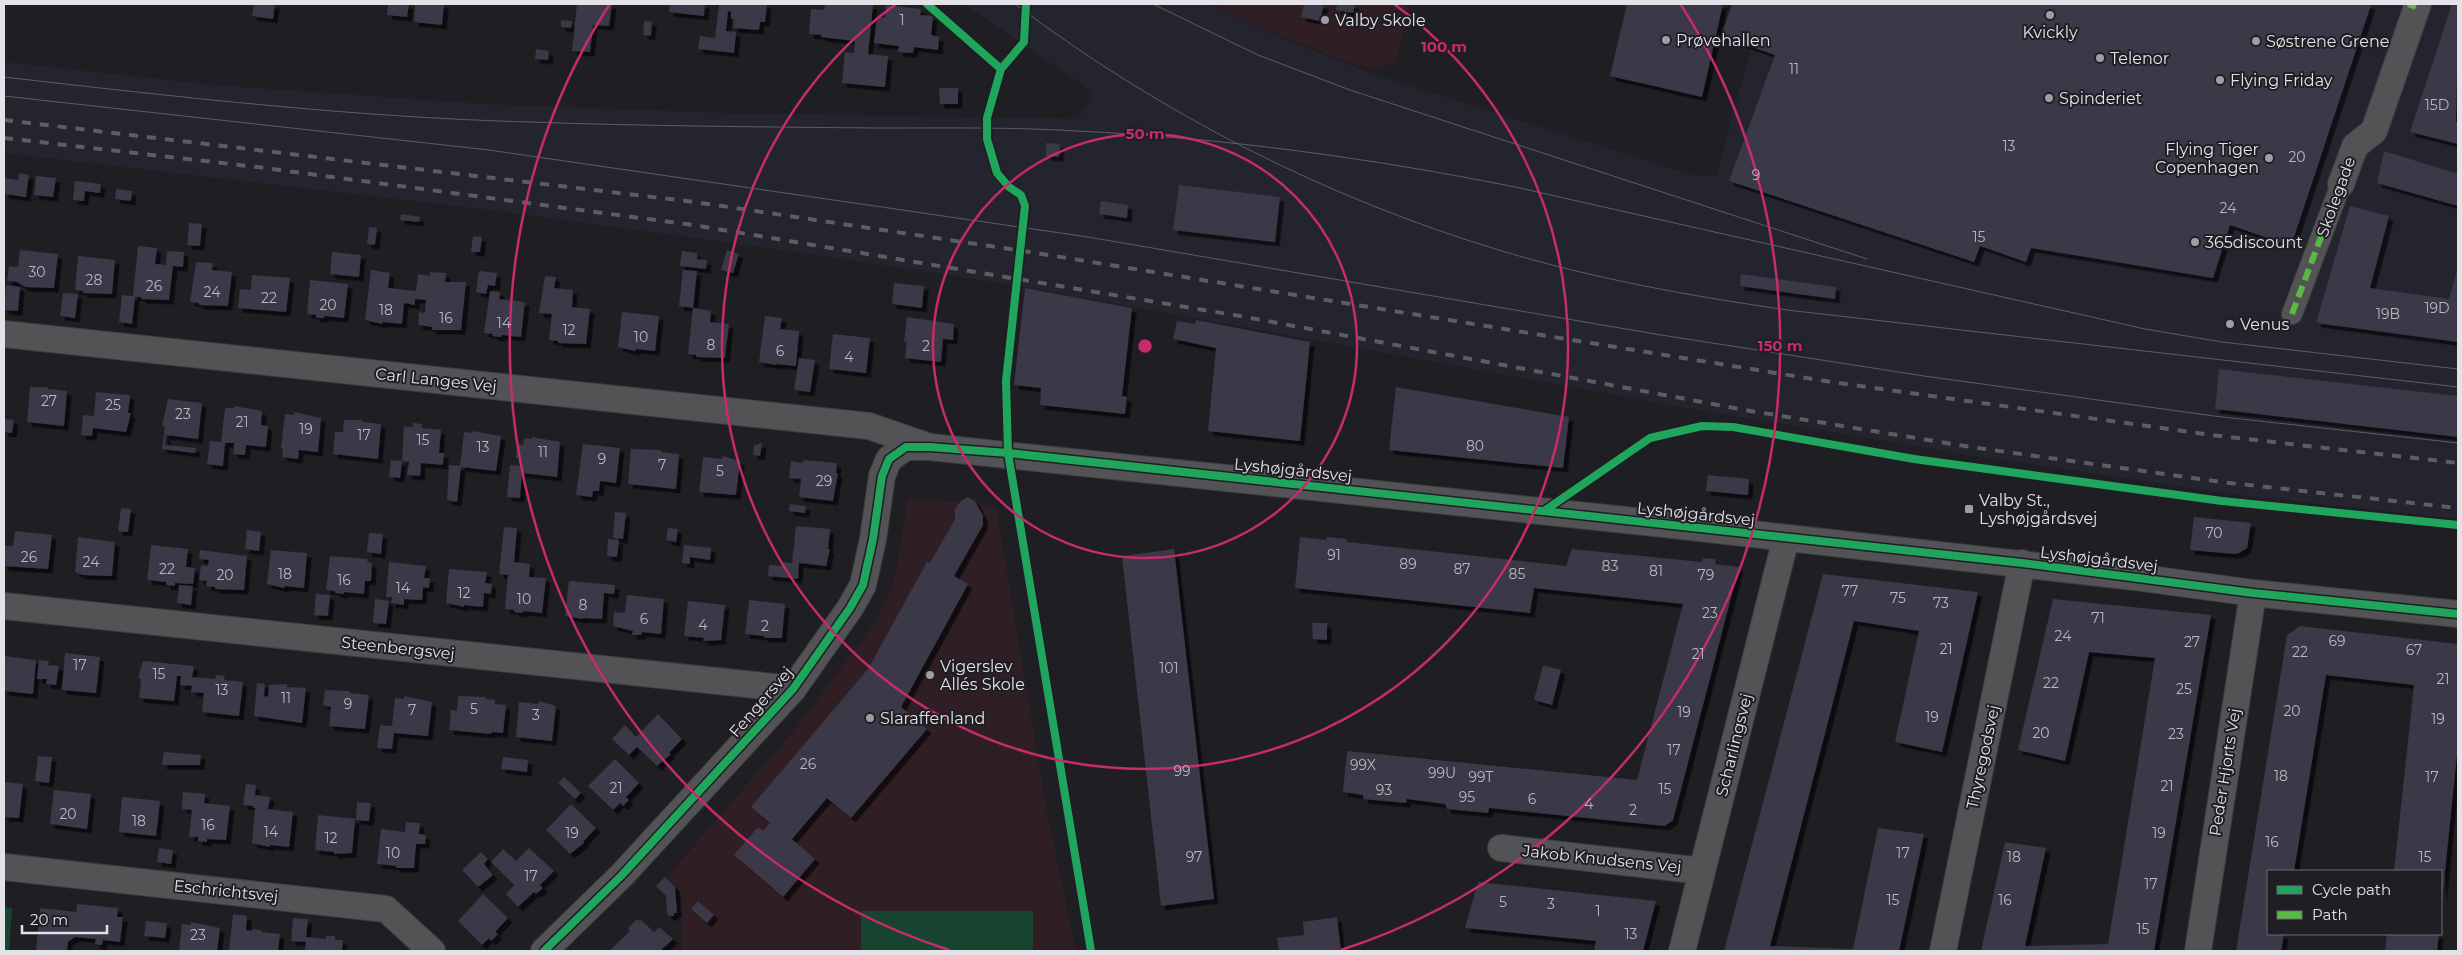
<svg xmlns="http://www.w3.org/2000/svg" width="2462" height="955" font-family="Montserrat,sans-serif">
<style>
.built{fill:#24242f}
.education{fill:#2f1f24}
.green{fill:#174430}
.building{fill:#3a3747;filter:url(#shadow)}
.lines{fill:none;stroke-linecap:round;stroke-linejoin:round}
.pedestrian-casing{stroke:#3d3d40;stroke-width:22}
.minor-casing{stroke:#3d3d40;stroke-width:28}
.pedestrian{stroke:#535356;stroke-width:20}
.minor{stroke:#535356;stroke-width:26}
.tram{stroke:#5d5d60;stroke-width:1}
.rail{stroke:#5d5d60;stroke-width:4;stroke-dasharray:9 9;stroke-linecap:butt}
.quiet{stroke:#58b947;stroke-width:6;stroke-dasharray:12 6;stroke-linecap:butt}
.cycleway-casing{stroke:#1e1e24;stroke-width:11}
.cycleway{stroke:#20a55d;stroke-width:8}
.ring{fill:none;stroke:#c52c69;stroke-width:2.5}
.poi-dot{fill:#9e9ea2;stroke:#1e1e24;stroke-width:2}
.labels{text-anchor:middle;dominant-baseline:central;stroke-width:4;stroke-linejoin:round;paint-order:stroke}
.number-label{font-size:14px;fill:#b9b8bf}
.poi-label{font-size:16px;fill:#e3e3e7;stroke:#1e1e24;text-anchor:start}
.street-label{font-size:16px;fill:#e3e3e7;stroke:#1e1e24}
.centre{fill:#c52c69;stroke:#1e1e24;stroke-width:2.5}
.ring-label{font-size:15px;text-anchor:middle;font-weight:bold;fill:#c52c69;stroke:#1e1e24;stroke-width:4;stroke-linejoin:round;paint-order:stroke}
</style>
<defs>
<filter id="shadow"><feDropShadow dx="4.5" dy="4.5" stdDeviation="0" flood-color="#0009"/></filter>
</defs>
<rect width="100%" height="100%" fill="#1f1f23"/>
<!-- built -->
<path class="built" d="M964 4H1209L1279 37 1379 76 1692 175 1716 176 1763 4H2458V519L2240 495 1970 455 1681 407 1025 287 810 254 507 212 4 153V62L214 85 482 104 722 113 1078 119 1093 92Z"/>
<!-- education -->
<path class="education" d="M1210 4H1410L1396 64 1366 68 1280 36Z
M908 498 996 506 1048 817 1076 951H682V896L667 877 796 728 876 621 895 578Z"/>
<!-- green -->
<path class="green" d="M4 907 12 908 9 951H4Z
M861 911H1033V951H861Z"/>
<!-- building -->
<path class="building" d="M254 4H275L273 19 252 16Z
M388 4H409L407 17 387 15Z
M415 4H444L442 25 414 22Z
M577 4H612L609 26 593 25 590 52 572 51Z
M670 4H705L704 16 669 12Z
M719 4H767L765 22H760L759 30 733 28 734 19H731V12L728 11 726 31 736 32 734 53 698 49 700 36 715 38Z
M825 4 873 5 868 54 888 56 885 87 842 83 845 52 854 53 855 41 821 37V35L809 34 811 9 824 10Z
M1304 4H1324L1320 21 1301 17Z
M1337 4H1355L1353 13 1336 10Z
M1627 4H1723L1702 97 1610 76Z
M1732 4H2367L2371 5 2291 246 2230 225 2213 278 2031 248 2026 262 1980 246 1974 262 1729 181 1775 55 1721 36Z
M2452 4H2458L2456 122 2458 123V144L2410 132Z
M886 5 921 9 920 15 933 16 931 35 939 37 938 50 914 47 913 53 898 52 899 46 874 43 877 17 885 18Z
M561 20 572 21 571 28 561 27Z
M644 21 652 22 651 36 643 35Z
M536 49 549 51 548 60 535 59Z
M939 88H958V104H940Z
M1046 143 1060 144 1059 157 1046 156Z
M2384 151 2458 174V206L2377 183Z
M19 173 29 175 26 197 4 194V178L18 180Z
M36 176 56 178 53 197 34 195Z
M75 181 101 184 100 193 85 191 84 201 73 200Z
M1179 185 1280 197 1275 242 1173 230Z
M116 189 132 191 131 201 115 199Z
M1101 201 1128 205 1127 218 1099 214Z
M2350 206 2389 216 2370 288 2449 299 2458 268V342L2316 323Z
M401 214 420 217 419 222 400 220Z
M189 223 202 224 200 246 187 245Z
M369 227 377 228 375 245 367 244Z
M473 236 482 237 480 252H471Z
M138 246 157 248 155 264 166 265 167 251 184 252 183 267 173 266 169 300 141 299V297H135L132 324 119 322 122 295 133 296Z
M20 250 58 254 54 288 25 287 17 282 7 281 9 266 18 267Z
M727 250 739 254 733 273 721 270Z
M682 251 697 253V259L707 260 706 269 680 266Z
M332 252 361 255 359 277 330 274Z
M78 256 115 260 112 294 83 293V291L75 290Z
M196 262 213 263 212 270 232 272 228 306 199 305V303L190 302Z
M371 270 390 273 388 288 416 291 418 274 430 276V272L446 273 445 282H466L461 330H432V327L418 325 419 312 425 313 426 300 415 299V305L404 303 402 324 383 322 382 324 365 320Z
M683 270 697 271 693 308 679 306Z
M479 271 497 273 495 286 488 285 486 294 476 292Z
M1741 274 1836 287 1835 299 1740 286Z
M252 275 290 278 286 312 238 308 240 289 251 290Z
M545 276 556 277 554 288 573 290 572 307 590 309 586 344 558 343V341L549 340 552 314 539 313Z
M310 280 348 284 344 318 325 316 324 318H316V315L307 314Z
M894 283 924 286 922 308 892 304Z
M6 285 20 287 18 311 4 310Z
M1025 288 1132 308 1122 396 1127 397 1125 414 1040 405 1041 388 1014 385Z
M490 291 500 292 499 299 525 302 521 337 502 335 501 337 492 336 493 334 484 333Z
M63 293 78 294 75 318 60 316Z
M693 308 711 311 710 322 729 324 725 358 696 357V355L688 354Z
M622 312 659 316 655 351 636 349 635 351 618 347Z
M765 316 782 318 780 329 799 331 796 366 776 364V365L759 362Z
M907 317 954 324 953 340 943 339 941 362 905 358 907 342H904Z
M1196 320 1310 342 1300 441 1208 431 1216 348 1173 339 1177 321 1195 324Z
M833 334 870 338 866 373 829 369Z
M799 358 815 360 810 392 794 390Z
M2219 369 2458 396V437L2215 409Z
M30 387H48V389L67 391 64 426 27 422Z
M1396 387 1569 417 1563 468 1389 450Z
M96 392 130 395 128 413H131L126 432 93 428 92 436 81 435 83 415 94 416Z
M168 399 202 403 198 439 166 435 165 445 196 448 195 453 162 449 165 426H162Z
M234 406 262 411 261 425 268 426 266 447 246 445 245 455 233 454 234 443H225L223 466 207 464 210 441 221 442 225 408H234Z
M294 412 321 418 318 452 299 450 298 459 282 457 283 449 281 448 285 414 294 415Z
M4 419 14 420 12 433 4 432Z
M344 420H363L362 422 381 424 378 459 333 454 335 432H343Z
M413 423 422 424V428L441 430 439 453H444L443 465 421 463 420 476 407 475 409 462 402 461 400 478 389 477 391 460 402 461 404 426 413 427Z
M473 431 501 436 496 471 461 467 457 502 447 500 449 465 460 466 464 432 473 433Z
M532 437 560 442 557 477 522 473 520 498 507 497 510 465 521 466V458H516L517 444 523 445 524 438 532 439Z
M762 443 760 456 753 455 754 445Z
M583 444 620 448 616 483 600 481 599 491H593L592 497 576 495Z
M631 449 661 450V452L679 454 676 489 628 484Z
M722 456 740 461 736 495 699 492 703 457 722 459Z
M803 460 837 463 836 473H838L833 501 799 497 801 479 789 478 791 461 803 463Z
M1708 475 1749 479 1748 495 1706 491Z
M967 497 975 501 983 516V525L954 576 968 584 901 707 927 729 851 818 827 798 792 839 815 859 783 897 734 855 758 827 763 831 770 823 751 807 868 669 927 562 930 563 955 519V509L960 502Z
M790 504 806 506 805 513 789 511Z
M121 508 131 509 128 532 118 531Z
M615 512 626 513 623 539 613 538Z
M2194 517 2251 523 2247 548 2239 553 2234 554 2190 550Z
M796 526 830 529 828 549H830L826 566 799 563 798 579 768 576 769 565 782 566 783 562 792 563Z
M504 527 517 528 514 562 530 564 529 577 546 578 542 613 523 611V613L514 612V610L505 609 508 575 499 574Z
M668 528 678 529 676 542 666 540Z
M247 530 261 532 259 551 245 549Z
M15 531 52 535 48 569 4 566V546H13Z
M369 533 383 534 381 554 367 552Z
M78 537 115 542 112 576 83 575 75 572Z
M1300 537 1326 540 1327 537 1347 539V542L1566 566 1572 549 1702 562 1703 558 1715 559 1716 564 1739 567 1673 820 1665 826 1489 808 1488 813 1447 809 1445 804 1407 799 1406 803 1363 799V795L1343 792 1347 751 1637 780 1683 604 1534 588 1530 613 1295 588Z
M608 539 619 540 617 557 607 556Z
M151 545 188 549 186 567 195 568 193 584 175 583V586L166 585V582L147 580Z
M684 545 711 548 710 560 690 557V564L682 563Z
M1174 549 1214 899 1161 906 1122 556Z
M200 550 247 556 244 590 215 589V587L206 586 207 581 199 580 201 565 208 566 209 560 199 559Z
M271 550 307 553 304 588 285 586 284 588 267 584Z
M330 556 368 559 367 562 372 563 371 581H365L364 594 344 592V594L335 593V591L326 590Z
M389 562 426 566 424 578H430L429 588 423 587 422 600 404 599V605L391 603 392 597H386Z
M449 569 487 572 485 583 492 584 491 594 484 593 483 607 464 605V607L446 603Z
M1823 574 1978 592 1942 752 1895 742 1919 631 1854 621 1770 946 1853 949 1878 828 1924 834 1899 951H1724Z
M569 581 615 585 614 594 604 593 602 619 583 618V619L565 616Z
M179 585 193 586 191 605 177 603Z
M316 594 330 595 328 616 314 615Z
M627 595 664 599 661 634 642 632 641 635H632L633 631 613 626 614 612 625 613Z
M375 599 389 601 386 624 373 623Z
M2053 599 2211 615 2154 951H1981L2005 842 2046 848 2025 946 2108 944 2155 658 2089 652 2065 761 2018 750Z
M749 600 785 604 782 638H764V636L745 634Z
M688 601 725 605 721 640 703 641 704 638 684 636Z
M1312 623H1327V640L1313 639Z
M2300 626 2458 644V744L2442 901 2441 871H2394L2414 685 2326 675 2294 871H2268V934H2284L2281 951H2236L2287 635Z
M65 653 100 657 96 693 62 690Z
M4 656 36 660 33 694 4 691Z
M39 660 49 661 48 665 59 666 56 685 46 684 47 679H37Z
M143 661 194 666 192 677 215 679 216 675 225 676 224 680 243 682 239 716 202 712 204 693 191 692 192 686 180 685 181 676H177L174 701 139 698 141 679 138 678Z
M1543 665 1561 670 1552 705 1534 700Z
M257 683 265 684 264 696 268 697 269 685 287 684V687L306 688 302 723 254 716Z
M325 690 350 691V693L369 695 365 729 329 726 331 707 323 705Z
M404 696 432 702 428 736 394 733 392 749 377 748 380 725 392 726 395 698 404 699Z
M458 696 486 697V699L495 700V704L506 705 503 733 492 732 491 734 449 730 451 710 457 711Z
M539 701 556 706 552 741 516 737 519 702 538 704Z
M658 714 682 739 669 753 671 754 657 766 637 747 629 755 612 739 625 725 636 737Z
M164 752 201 755 200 765H162Z
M38 756 52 757 49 783 35 781Z
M503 757 528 760 527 772 501 769Z
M615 759 639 783 626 797 629 800 623 806 620 803 613 810 588 786Z
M564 777 581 793 575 799 558 783Z
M4 782 23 784 19 818 4 817Z
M246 784 256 785 255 795 270 797 268 809 293 812 289 847 270 845V847L252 843 255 808H253V806L243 805Z
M54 790 91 794 87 829 50 824Z
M183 792 205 794 204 803 230 806 226 840 207 839V842L198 841V837H189L192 810 182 809Z
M122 797 160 801 156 836 119 832Z
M357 802 371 803 369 821 355 820 352 853 334 854V852L315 850 318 815 356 819Z
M571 804 596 828 583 842 584 843 570 854 546 830Z
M406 822 420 823 419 834 426 835 425 844H416L414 868H396V866L377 864 381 829 405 832Z
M159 848 173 850 171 864 157 862Z
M529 848 554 871 540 885 543 888 536 894 534 892 518 907 506 894 514 885 491 862 503 849 516 861Z
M481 852 488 859 484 864 493 875 478 887 462 870Z
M665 877 675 887 677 913H674V916H669L667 913 666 896 656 886Z
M1478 882 1656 901 1643 951H1594L1596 941 1465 928Z
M483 894 508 918 495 932 498 934 491 941 489 938 482 945 458 921Z
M698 901 714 915 707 923 691 909Z
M77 904 118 908 117 917H123L120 942 103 940 102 945 95 944 96 939 75 937 68 942 67 951H36L40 908 76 912Z
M233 914 247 916 246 930 252 931V929L261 930V932L280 934 278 951H229Z
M1337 917 1341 951H1279L1277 938 1304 935 1303 922Z
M293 918 308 919 306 937 326 939V936H335V940H343L342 951H305L306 942 291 941Z
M637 919 640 921 641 920 654 932 659 927 673 939 660 951H609L630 931 628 928Z
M146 921 167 923 165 938 144 936Z
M191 922 220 928 217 951H179L182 924 191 925Z
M2387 934H2439L2437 951H2385Z"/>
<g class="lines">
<defs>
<path id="pedestrian" d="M2292 314 2341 184"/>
<path id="minor" d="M2341 184 2355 146 2374 131 2418 4
M4 334 869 426 930 447 1664 524 2135 577 2253 593 2458 614
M4 606 793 689
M1501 848 1702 871
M4 867 386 909 432 951
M544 951 622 875 793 689 850 608 863 585 873 539 882 476 889 459 906 447H930
M1682 951 1786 538
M1943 951 2022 563
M2198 951 2253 593"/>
</defs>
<!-- pedestrian casing -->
<use href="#pedestrian" class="pedestrian-casing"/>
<!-- minor casing -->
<use href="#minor" class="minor-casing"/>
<!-- pedestrian -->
<use href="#pedestrian" class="pedestrian"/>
<!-- minor -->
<use href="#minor" class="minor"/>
<!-- tram -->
<path class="tram" d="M1015 4C1161 114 1326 198 1502 251 1595 279 1691 296 1787 310L2458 387
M1153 4 1258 55 1350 90 1867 259
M4 77C178 97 352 117 528 122 645 126 762 127 878 128 944 128 1011 127 1077 131 1224 138 1370 158 1515 187L2145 329 2222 342 2458 369
M4 96 489 150 1088 237 1661 335 1924 376 2214 416 2458 443"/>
<!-- rail -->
<path class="rail" d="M4 120 695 202 1030 252 1825 381 2211 435 2458 463
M4 138 257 167 693 225 1240 316 1745 410 1971 447 2221 482 2458 508"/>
<!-- quiet -->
<path class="quiet" d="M2408 4 2416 7
M2292 314 2341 184"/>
<defs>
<path id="cycleway" d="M927 4 1001 69
M1026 4 1024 42 1001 69 987 118V139L997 173 1009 187 1021 195 1025 206 1006 381 1008 453 1091 951
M1544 511 1650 438 1702 426 1733 427 1914 459 2222 501 2458 525
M544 951 622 875 793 689 850 608 863 585 873 539 882 476 889 459 906 447H930L1008 453 2022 563 2253 593 2458 614"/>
</defs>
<!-- cycleway casing -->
<use href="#cycleway" class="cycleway-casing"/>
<!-- cycleway -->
<use href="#cycleway" class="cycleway"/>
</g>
<!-- distance rings -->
<g class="ring">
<circle cx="1145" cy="346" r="212"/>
<path d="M1394 4A423 423 0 1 1 896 4"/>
<path d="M949 950A635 635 0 0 1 609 5M1681 5A635 635 0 0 1 1341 950"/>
</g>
<!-- markers -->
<g class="poi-dot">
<circle cx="2050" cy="15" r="5"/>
<circle cx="1325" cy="20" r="5"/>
<circle cx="1666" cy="40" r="5"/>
<circle cx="2256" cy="41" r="5"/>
<circle cx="2100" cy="58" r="5"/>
<circle cx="2220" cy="80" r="5"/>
<circle cx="2049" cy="98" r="5"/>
<circle cx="2269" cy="158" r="5"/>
<circle cx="2195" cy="242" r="5"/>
<circle cx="2230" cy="324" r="5"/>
<rect x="1964" y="504" width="10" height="10" rx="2.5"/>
<circle cx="930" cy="675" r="5"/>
<circle cx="870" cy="718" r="5"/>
</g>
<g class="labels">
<!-- number labels -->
<g class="number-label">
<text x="902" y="20">1</text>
<text x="1794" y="69">11</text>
<text x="2437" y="105">15D</text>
<text x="2009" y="146">13</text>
<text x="2297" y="157">20</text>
<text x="1756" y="175">9</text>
<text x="2228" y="208">24</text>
<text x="1979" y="237">15</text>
<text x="37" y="272">30</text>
<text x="94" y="280">28</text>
<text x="154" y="286">26</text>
<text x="212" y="292">24</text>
<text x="269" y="298">22</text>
<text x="328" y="305">20</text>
<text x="2437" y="308">19D</text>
<text x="386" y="310">18</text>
<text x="2388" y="314">19B</text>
<text x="446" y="318">16</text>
<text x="504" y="323">14</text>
<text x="569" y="330">12</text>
<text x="641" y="337">10</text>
<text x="711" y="345">8</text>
<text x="926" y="346">2</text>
<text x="780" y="351">6</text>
<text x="849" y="357">4</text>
<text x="49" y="401">27</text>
<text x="113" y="405">25</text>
<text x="183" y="414">23</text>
<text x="242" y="422">21</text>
<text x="306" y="429">19</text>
<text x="364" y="435">17</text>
<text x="423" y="440">15</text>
<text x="1475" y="446">80</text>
<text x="483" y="447">13</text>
<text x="543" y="452">11</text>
<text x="602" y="459">9</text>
<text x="662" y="465">7</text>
<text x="720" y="471">5</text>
<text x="824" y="481">29</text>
<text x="2214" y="533">70</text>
<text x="1334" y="555">91</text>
<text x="29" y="557">26</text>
<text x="91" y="562">24</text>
<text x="1408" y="564">89</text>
<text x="1610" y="566">83</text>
<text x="167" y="569">22</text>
<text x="1462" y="569">87</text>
<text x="1656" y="571">81</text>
<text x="285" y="574">18</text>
<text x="1517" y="574">85</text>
<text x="225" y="575">20</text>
<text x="1706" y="575">79</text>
<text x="344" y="580">16</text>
<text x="403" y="588">14</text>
<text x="1850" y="591">77</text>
<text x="464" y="593">12</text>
<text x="1898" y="598">75</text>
<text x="524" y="599">10</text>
<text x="1941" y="603">73</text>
<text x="583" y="605">8</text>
<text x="1710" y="613">23</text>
<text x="2098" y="618">71</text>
<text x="644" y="619">6</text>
<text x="703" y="625">4</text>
<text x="765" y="626">2</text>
<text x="2063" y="636">24</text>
<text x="2337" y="641">69</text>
<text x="2192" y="642">27</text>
<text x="1946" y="649">21</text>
<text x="2414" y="650">67</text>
<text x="2300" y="652">22</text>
<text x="1698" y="654">21</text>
<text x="80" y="665">17</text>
<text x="1169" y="668">101</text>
<text x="159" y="674">15</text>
<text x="2443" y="679">21</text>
<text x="2051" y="683">22</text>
<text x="2184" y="689">25</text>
<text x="222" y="690">13</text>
<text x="286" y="698">11</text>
<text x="348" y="704">9</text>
<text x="474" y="709">5</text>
<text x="412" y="710">7</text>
<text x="2292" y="711">20</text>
<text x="1684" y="712">19</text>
<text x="536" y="715">3</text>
<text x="1932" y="717">19</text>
<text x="2438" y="719">19</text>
<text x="2041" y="733">20</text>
<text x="2176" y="734">23</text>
<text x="1674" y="750">17</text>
<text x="808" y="764">26</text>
<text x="1363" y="765">99X</text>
<text x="1182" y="771">99</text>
<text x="1442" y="773">99U</text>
<text x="2281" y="776">18</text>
<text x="1481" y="777">99T</text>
<text x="2432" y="777">17</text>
<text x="2167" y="786">21</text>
<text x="616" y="788">21</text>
<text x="1665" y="789">15</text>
<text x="1384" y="790">93</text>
<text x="1467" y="797">95</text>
<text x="1532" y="799">6</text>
<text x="1589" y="804">4</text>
<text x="1633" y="810">2</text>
<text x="68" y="814">20</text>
<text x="139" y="821">18</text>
<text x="208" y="825">16</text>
<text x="271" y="832">14</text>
<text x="572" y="833">19</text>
<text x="2159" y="833">19</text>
<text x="331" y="838">12</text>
<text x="2272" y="842">16</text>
<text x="393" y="853">10</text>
<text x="1903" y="853">17</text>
<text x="1194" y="857">97</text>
<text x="2014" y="857">18</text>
<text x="2425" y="857">15</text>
<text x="531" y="876">17</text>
<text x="2151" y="884">17</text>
<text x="1893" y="900">15</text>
<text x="2005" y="900">16</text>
<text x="1503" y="902">5</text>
<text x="1551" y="904">3</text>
<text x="1598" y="911">1</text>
<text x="2143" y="929">15</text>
<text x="1631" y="934">13</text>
<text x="198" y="935">23</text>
</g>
<!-- poi labels -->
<g class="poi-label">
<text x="1335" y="20">Valby Skole</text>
<text x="2050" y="32" text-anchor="middle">Kvickly</text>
<text x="1676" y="40">Prøvehallen</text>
<text x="2266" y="41">Søstrene Grene</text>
<text x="2110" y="58">Telenor</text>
<text x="2230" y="80">Flying Friday</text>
<text x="2059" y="98">Spinderiet</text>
<text x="2259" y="149" text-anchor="end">Flying Tiger<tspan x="2259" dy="18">Copenhagen</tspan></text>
<text x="2205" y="242">365discount</text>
<text x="2240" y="324">Venus</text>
<text x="1979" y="500">Valby St.,<tspan x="1979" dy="18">Lyshøjgårdsvej</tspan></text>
<text x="940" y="666">Vigerslev<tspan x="940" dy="18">Allés Skole</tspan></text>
<text x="880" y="718">Slaraffenland</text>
</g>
<!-- street labels -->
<g class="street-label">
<text transform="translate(2336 197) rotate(-70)">Skolegade</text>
<text transform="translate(436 380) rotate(6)">Carl Langes Vej</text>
<text transform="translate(1293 470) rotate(6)">Lyshøjgårdsvej</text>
<text transform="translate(1696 514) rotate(6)">Lyshøjgårdsvej</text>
<text transform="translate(2099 559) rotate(7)">Lyshøjgårdsvej</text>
<text transform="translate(398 648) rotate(6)">Steenbergsvej</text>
<text transform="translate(761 702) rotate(-49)">Fengersvej</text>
<text transform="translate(1734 745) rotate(-76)">Scharlingsvej</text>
<text transform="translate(1983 757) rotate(-78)">Thyregodsvej</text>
<text transform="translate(2225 772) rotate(-81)">Peder Hjorts Vej</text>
<text transform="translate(1602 859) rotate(6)">Jakob Knudsens Vej</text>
<text transform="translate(226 891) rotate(6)">Eschrichtsvej</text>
</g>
</g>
<circle cx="1145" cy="346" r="8" class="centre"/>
<g class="ring-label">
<text x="1444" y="52">100 m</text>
<text x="1145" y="139">50 m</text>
<text x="1780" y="351">150 m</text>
</g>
<!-- border -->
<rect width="2462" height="955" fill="none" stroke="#e3e3e7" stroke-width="10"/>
<!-- legend -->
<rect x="2267" y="870" width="175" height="65" fill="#1e1e24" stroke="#6d6d72"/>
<rect x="2277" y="886" width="25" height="8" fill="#20a55d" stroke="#6d6d72"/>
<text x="2312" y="895" font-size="15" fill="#e3e3e7">Cycle path</text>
<rect x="2277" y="911" width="25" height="8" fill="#58b947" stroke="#6d6d72"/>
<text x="2312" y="920" font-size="15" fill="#e3e3e7">Path</text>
<!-- scale -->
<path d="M22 925v8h85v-8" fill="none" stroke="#e3e3e7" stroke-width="2.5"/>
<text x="30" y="925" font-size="15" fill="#e3e3e7" stroke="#1e1e24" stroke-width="4" paint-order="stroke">20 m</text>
</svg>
